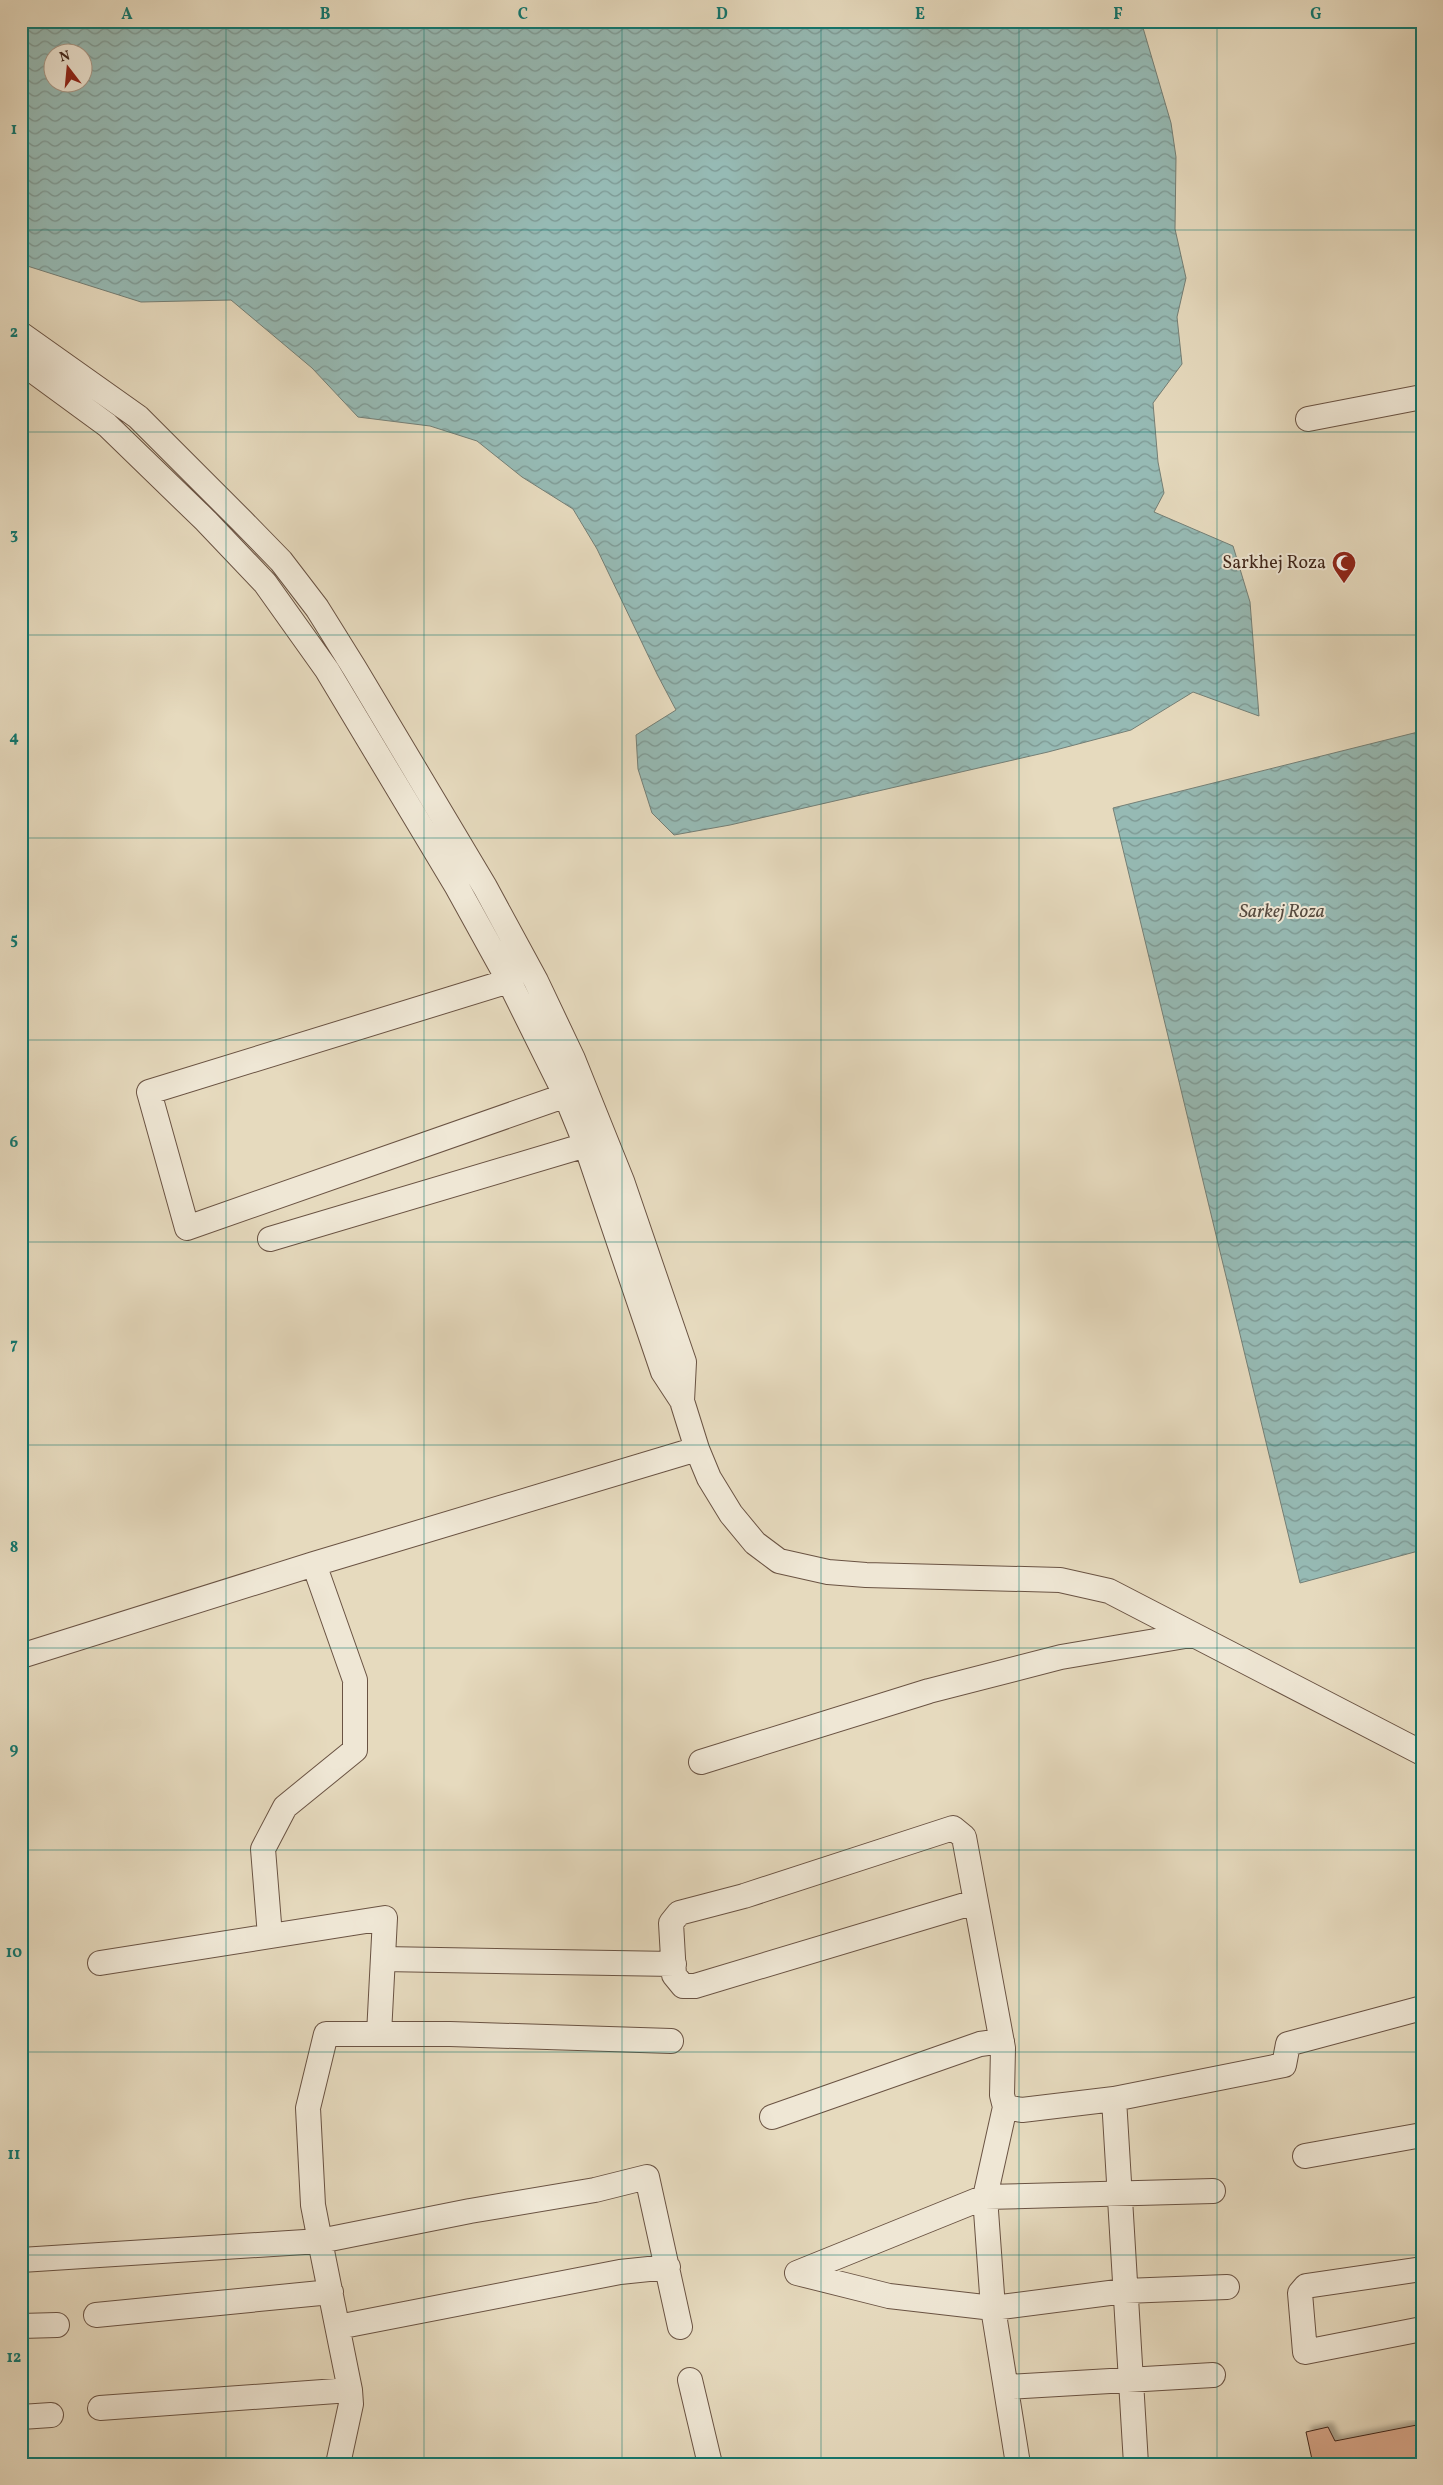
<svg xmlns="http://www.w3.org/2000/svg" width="1443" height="2485" font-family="Vollkorn,serif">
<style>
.water{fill:url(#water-waves);stroke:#747f76;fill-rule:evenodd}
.building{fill:#d7a689;stroke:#40261a;filter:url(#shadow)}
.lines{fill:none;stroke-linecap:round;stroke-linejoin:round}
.minor-casing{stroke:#6a5343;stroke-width:26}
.minor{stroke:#efe7d5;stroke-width:24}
.grid{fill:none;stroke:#0f766e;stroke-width:1;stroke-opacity:0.55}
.labels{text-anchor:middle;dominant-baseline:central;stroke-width:4;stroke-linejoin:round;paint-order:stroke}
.poi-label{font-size:18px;fill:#40261a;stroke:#efe7d5;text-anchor:end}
.water-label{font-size:19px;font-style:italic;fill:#564b40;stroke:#efe7d5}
.neatline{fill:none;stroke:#0f766e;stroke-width:2}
.grid-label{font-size:16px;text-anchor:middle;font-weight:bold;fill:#0f766e}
</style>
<defs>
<pattern id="water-waves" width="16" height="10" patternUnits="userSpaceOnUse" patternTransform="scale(1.25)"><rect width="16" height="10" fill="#96bab4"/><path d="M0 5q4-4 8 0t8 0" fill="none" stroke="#7c9792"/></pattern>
<filter id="shadow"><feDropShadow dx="4.5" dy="-4.5" stdDeviation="2.5" flood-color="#0004"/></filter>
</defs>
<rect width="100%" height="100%" fill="#e6dabe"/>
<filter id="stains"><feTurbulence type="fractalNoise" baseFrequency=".004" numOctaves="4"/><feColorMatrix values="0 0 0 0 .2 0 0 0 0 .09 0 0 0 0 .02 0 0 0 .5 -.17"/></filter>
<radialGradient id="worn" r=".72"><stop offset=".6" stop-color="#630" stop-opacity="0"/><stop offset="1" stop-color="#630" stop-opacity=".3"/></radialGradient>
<!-- water -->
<path class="water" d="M21 21H1141L1171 123 1176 157 1175 229 1186 278 1177 317 1182 364 1153 403 1158 462 1164 493 1154 512 1233 546 1250 602 1259 716 1193 692 1131 730 1048 752 730 825 674 835 652 813 638 769 636 735 676 710 657 674 597 549 573 509 522 477 477 441 430 426 358 417 312 368 231 300 141 302 21 264ZM52 52H82V82H52Z
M1422 731V1550L1300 1583 1113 808Z"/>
<!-- building -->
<path class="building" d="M1422 2424V2464H1313L1306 2432 1328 2427 1335 2441Z"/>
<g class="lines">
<defs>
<path id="minor" d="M21 334 138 417 242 521 281 561 317 608 355 669 485 887 536 981 573 1059 622 1181 684 1362 682 1401
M21 362 107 425 206 521 265 583 327 670 456 885 509 981 566 1096 586 1145 663 1372 682 1401 697 1449 709 1478 731 1514 755 1543 779 1561 828 1572 866 1575 1060 1580 1109 1591 1422 1753
M1308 419 1422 397
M509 981 149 1092 187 1228 581 1090
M270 1239 586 1145
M21 1656 314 1564 697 1449
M701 1762 929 1691 1061 1657 1191 1635
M975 1902 695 1986H683L674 1975 671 1923 679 1913 744 1896 953 1828 964 1837 1003 2048 1002 2095 1005 2107 1022 2110 1114 2099
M270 1936 263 1849 285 1807 355 1750V1680L314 1564
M383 1959 674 1964
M100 1963 385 1918 379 2034
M671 2041 450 2034H326L308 2108 313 2205 320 2241 470 2211 595 2190 647 2177 680 2327
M1005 2107 985 2197 993 2308 1018 2464
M772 2117 980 2044 1002 2041
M1305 2156 1422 2135
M1213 2191 985 2197 797 2273 889 2296 993 2308 1125 2291 1227 2287
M21 2260 320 2241 350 2390 351 2404 338 2464
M1422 2269 1306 2286 1300 2293 1305 2352 1422 2329
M96 2315 331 2292
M21 2326 57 2325
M338 2327 620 2272 668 2267
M690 2380 710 2464
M1007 2387 1213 2375
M100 2408 350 2390
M21 2417 51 2415
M1136 2464 1114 2099 1284 2065 1288 2044 1422 2008"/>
</defs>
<!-- minor casing -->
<use href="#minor" class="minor-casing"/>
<!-- minor -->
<use href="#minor" class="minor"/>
</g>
<!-- grid -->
<path class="grid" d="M226 21V2464M424 21V2464M622 21V2464M821 21V2464M1019 21V2464M1217 21V2464M21 230H1422M21 432H1422M21 635H1422M21 838H1422M21 1040H1422M21 1242H1422M21 1445H1422M21 1648H1422M21 1850H1422M21 2052H1422M21 2255H1422"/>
<!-- icons -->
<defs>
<symbol id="mosque-pin" viewBox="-11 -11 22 30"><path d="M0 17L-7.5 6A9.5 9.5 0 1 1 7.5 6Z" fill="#8f2418" stroke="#efe7d5"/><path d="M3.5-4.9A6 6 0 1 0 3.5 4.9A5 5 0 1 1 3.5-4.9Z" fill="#fff"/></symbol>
</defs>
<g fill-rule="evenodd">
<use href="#mosque-pin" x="1330" y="549" width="28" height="38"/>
</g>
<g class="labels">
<!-- poi labels -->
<g class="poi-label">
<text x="1326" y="563">Sarkhej Roza</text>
</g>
<!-- water labels -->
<g class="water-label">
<text x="1282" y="912">Sarkej Roza</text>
</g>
</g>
<!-- margin -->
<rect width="1443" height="2485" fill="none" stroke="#e6dabe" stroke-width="55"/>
<!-- north arrow -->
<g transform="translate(68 68) rotate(344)"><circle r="24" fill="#efe7d5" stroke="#a99a8a"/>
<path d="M0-4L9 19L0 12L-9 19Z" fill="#8f2418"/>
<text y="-8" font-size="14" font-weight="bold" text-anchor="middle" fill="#40261a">N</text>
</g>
<rect x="28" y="28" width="1388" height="2430" class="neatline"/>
<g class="grid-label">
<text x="127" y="19">A</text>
<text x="325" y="19">B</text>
<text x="523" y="19">C</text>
<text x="722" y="19">D</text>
<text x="920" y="19">E</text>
<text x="1118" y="19">F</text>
<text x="1316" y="19">G</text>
<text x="14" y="134">1</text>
<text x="14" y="337">2</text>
<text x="14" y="539">3</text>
<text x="14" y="742">4</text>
<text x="14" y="944">5</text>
<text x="14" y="1147">6</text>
<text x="14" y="1349">7</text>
<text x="14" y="1552">8</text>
<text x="14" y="1754">9</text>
<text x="14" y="1957">10</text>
<text x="14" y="2159">11</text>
<text x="14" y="2362">12</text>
</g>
<rect width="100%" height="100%" filter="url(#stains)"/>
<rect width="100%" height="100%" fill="url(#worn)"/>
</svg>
